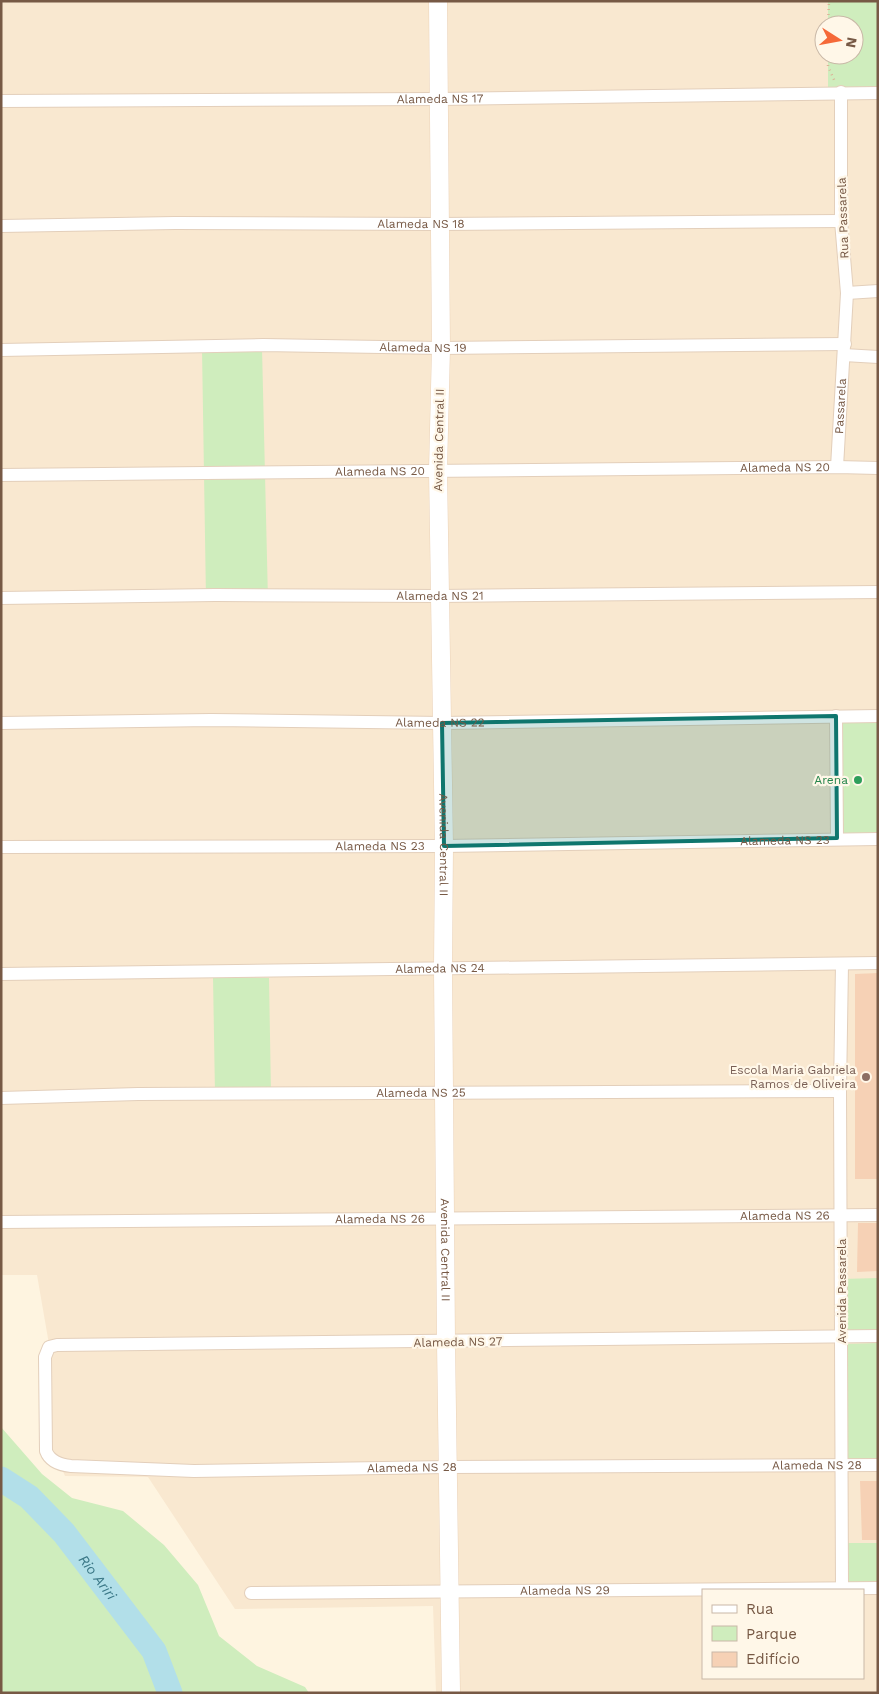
<svg xmlns="http://www.w3.org/2000/svg" width="879" height="1694" font-family="'Work Sans',sans-serif">
<style>
.residential{fill:#f9e8d0;fill-rule:evenodd}
.green{fill:#cfedbd}
.lines{fill:none;stroke-linecap:round;stroke-linejoin:round}
.river{stroke:#b2dfe9;stroke-width:25}
.building{fill:#f6d1b5}
.street-casing{stroke:#e3cfbb;stroke-width:14}
.secondary-casing{stroke:#ebd3ba;stroke-width:19}
.path{stroke:#dbb598;stroke-width:2.5;stroke-dasharray:1 4;stroke-linecap:butt}
.street{stroke:#fff;stroke-width:12}
.secondary{stroke:#fff;stroke-width:18}
.marked{fill:#0f766e;fill-opacity:0.2;stroke:#0f766e;stroke-width:4;stroke-linejoin:round}
.leisure-dot{fill:#2e9e5b;stroke:#fff7e8;stroke-width:2}
.education-dot{fill:#8d6e63;stroke:#fff7e8;stroke-width:2}
.labels{text-anchor:middle;dominant-baseline:central;stroke-width:4.5;stroke-linejoin:round;paint-order:stroke}
.street-label{font-size:12px;fill:#775945;stroke:#fff7e8}
.leisure-label{font-size:12px;fill:#27864d;stroke:#fff7e8;text-anchor:end}
.education-label{font-size:12px;fill:#785e54;stroke:#fff7e8;text-anchor:end}
.water-label{font-size:14px;font-style:italic;fill:#3a7786;stroke:#fff7e8}
</style>
<rect width="100%" height="100%" fill="#fef4e0"/>
<!-- residential -->
<path class="residential" d="M1 1H878V1693H436L433 1606 235 1609 148 1477 65 1476 52 1447 50 1350 37 1275H1ZM824 25H854V55H824ZM703 1590H863V1678H703Z"/>
<!-- green -->
<path class="green" d="M828 1H878V92L828 93V55H854V25H828Z
M262 348 268 600 206 599 202 349Z
M878 717V843H840L836 718Z
M213 977 269 978 271 1094H215Z
M878 1278V1339H842L841 1279Z
M878 1343V1464H844L843 1344Z
M1 1427 42 1474 72 1498 123 1511 164 1545 198 1585 219 1636 257 1666 305 1687 309 1693H1Z
M843 1543H878V1586H843Z"/>
<g class="lines">
<!-- river -->
<path class="river" id="s1" d="M1 1479 29 1497 64 1533 154 1651 170 1693"/>
</g>
<!-- building -->
<path class="building" d="M878 973V1179H855V974Z
M858 1223H878V1271L857 1272Z
M860 1481H878V1540H862Z"/>
<g class="lines">
<defs>
<g id="street">
<path id="s2" d="M1 101 440 99 878 93"/>
<path id="s3" d="M1 226 175 223 439 224 841 221"/>
<path d="M847 293 878 291"/>
<path id="s4" d="M1 350 263 345 441 348 845 344"/>
<path d="M844 355 878 357"/>
<path id="s5" d="M837 467 847 293 841 221V92"/>
<path id="s6" d="M1 475 837 467 878 468"/>
<path id="s7" d="M1 598 215 595 439 596 878 592"/>
<path d="M836 716 837 838"/>
<path id="s8" d="M1 723 211 720 442 723 878 716"/>
<path id="s9" d="M1 847 444 846 878 839"/>
<path id="s10" d="M1 974 878 963"/>
<path id="s11" d="M1 1098 138 1094 840 1091"/>
<path id="s12" d="M1 1222 878 1215"/>
<path id="s13" d="M878 1336 57 1345 49 1347 45 1357 46 1451C50 1462 61 1465 71 1466L194 1471 447 1467 878 1465"/>
<path d="M842 1587 840 1091 842 964"/>
<path id="s14" d="M251 1593 878 1588"/>
</g>
<g id="secondary">
<path id="s15" d="M438 1 441 348 438 470 444 846 443 968 446 1342 451 1693"/>
</g>
</defs>
<!-- street casing -->
<use href="#street" class="street-casing"/>
<!-- secondary casing -->
<use href="#secondary" class="secondary-casing"/>
<!-- path -->
<path class="path" d="M828 25 829 1
M828 55V66L835 82"/>
<!-- street -->
<use href="#street" class="street"/>
<!-- secondary -->
<use href="#secondary" class="secondary"/>
</g>
<!-- marked area -->
<path class="marked" d="M836 716 837 838 444 846 442 723Z"/>
<!-- markers -->
<circle class="leisure-dot" cx="858" cy="780" r="5"/>
<circle class="education-dot" cx="866" cy="1077" r="5"/>
<g class="labels">
<!-- street labels -->
<g class="street-label">
<text stroke="none"><textPath href="#s2" startOffset="439">Alameda NS 17</textPath></text>
<text transform="translate(843 218) rotate(-92)">Rua Passarela</text>
<text stroke="none"><textPath href="#s3" startOffset="420">Alameda NS 18</textPath></text>
<text stroke="none"><textPath href="#s4" startOffset="422">Alameda NS 19</textPath></text>
<text stroke="none"><textPath href="#s5" startOffset="61">Passarela</textPath></text>
<text transform="translate(439 440) rotate(-89)">Avenida Central II</text>
<text stroke="none"><textPath href="#s6" startOffset="784">Alameda NS 20</textPath></text>
<text stroke="none"><textPath href="#s6" startOffset="379">Alameda NS 20</textPath></text>
<text stroke="none"><textPath href="#s7" startOffset="439">Alameda NS 21</textPath></text>
<text stroke="none"><textPath href="#s8" startOffset="439">Alameda NS 22</textPath></text>
<text stroke="none"><textPath href="#s9" startOffset="784">Alameda NS 23</textPath></text>
<text stroke="none"><textPath href="#s15" startOffset="844">Avenida Central II</textPath></text>
<text stroke="none"><textPath href="#s9" startOffset="379">Alameda NS 23</textPath></text>
<text stroke="none"><textPath href="#s10" startOffset="439">Alameda NS 24</textPath></text>
<text stroke="none"><textPath href="#s11" startOffset="420">Alameda NS 25</textPath></text>
<text stroke="none"><textPath href="#s12" startOffset="784">Alameda NS 26</textPath></text>
<text stroke="none"><textPath href="#s12" startOffset="379">Alameda NS 26</textPath></text>
<text stroke="none"><textPath href="#s15" startOffset="1249">Avenida Central II</textPath></text>
<text transform="translate(842 1291) rotate(-90)">Avenida Passarela</text>
<text transform="translate(458 1342) rotate(-1)">Alameda NS 27</text>
<text stroke="none"><textPath href="#s13" startOffset="1711">Alameda NS 28</textPath></text>
<text stroke="none"><textPath href="#s13" startOffset="1306">Alameda NS 28</textPath></text>
<text stroke="none"><textPath href="#s14" startOffset="314">Alameda NS 29</textPath></text>
</g>
<!-- leisure labels -->
<g class="leisure-label">
<text x="848" y="780">Arena</text>
</g>
<!-- education labels -->
<g class="education-label">
<text x="856" y="1070">Escola Maria Gabriela<tspan x="856" dy="14">Ramos de Oliveira</tspan></text>
</g>
<!-- water labels -->
<g class="water-label">
<text stroke="none"><textPath href="#s1" startOffset="139">Rio Ariri</textPath></text>
</g>
</g>
<!-- border -->
<rect width="879" height="1694" fill="none" stroke="#775945" stroke-width="5"/>
<!-- legend -->
<rect x="702" y="1589" width="162" height="90" fill="#fff7e8" stroke="#c9b8a7"/>
<rect x="712" y="1605" width="25" height="8" fill="#ffffff" stroke="#c9b8a7"/>
<text x="746" y="1614" font-size="15" fill="#775945">Rua</text>
<rect x="712" y="1626" width="25" height="15" fill="#cfedbd" stroke="#c9b8a7"/>
<text x="746" y="1639" font-size="15" fill="#775945">Parque</text>
<rect x="712" y="1652" width="25" height="15" fill="#f6d1b5" stroke="#c9b8a7"/>
<text x="746" y="1664" font-size="15" fill="#775945">Edifício</text>
<!-- north arrow -->
<g transform="translate(839 40) rotate(101)"><circle r="24" fill="#fff7e8" stroke="#c9b8a7"/>
<path d="M0-4L9 19L0 12L-9 19Z" fill="#f56938"/>
<text y="-8" font-size="14" font-weight="bold" text-anchor="middle" fill="#775945">N</text>
</g>
</svg>
